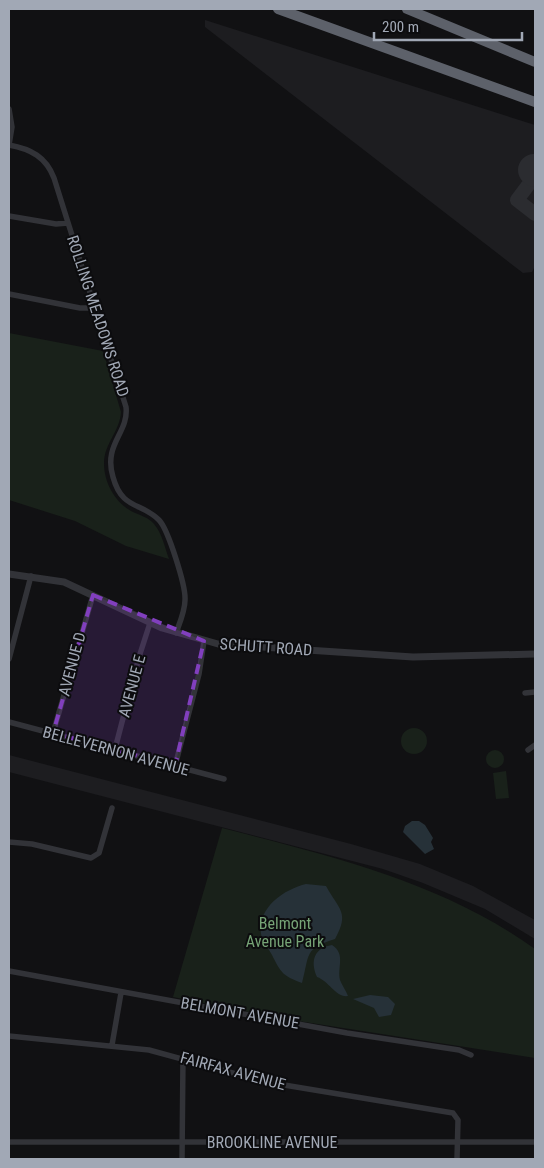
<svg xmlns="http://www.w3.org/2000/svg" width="544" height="1168" font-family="'Roboto Condensed',sans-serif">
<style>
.built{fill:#1d1d20}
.green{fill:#19211a}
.water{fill:#263138}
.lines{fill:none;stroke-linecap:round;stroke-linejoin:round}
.taxiway{stroke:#2b2c30;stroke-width:14}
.runway{stroke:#2b2c30;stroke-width:32}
.minor{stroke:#323338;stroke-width:5.5}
.tertiary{stroke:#323338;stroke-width:7}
.motorway{stroke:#5d616a;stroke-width:10}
.marked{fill:#813fbe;fill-opacity:0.2;stroke:#813fbe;stroke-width:4;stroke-dasharray:10 6;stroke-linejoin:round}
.labels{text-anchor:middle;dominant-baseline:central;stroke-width:4;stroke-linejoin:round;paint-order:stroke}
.street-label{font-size:16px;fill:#a1a8b5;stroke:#0c0c0e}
.park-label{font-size:16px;fill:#76a376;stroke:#0c0c0e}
</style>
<rect width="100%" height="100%" fill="#111113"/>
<!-- built -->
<path class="built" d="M205 20 535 125V266L532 272 523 273 205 27Z
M9 755 351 844 420 864 473 886 535 920V939L485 909 423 883 383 869 9 772Z"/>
<!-- green -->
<path class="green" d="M9 333 103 351 121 412C120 431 104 444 104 463 104 482 114 501 131 511 139 515 148 517 154 524 162 533 165 548 169 559L126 546 75 521 9 500Z
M401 741a13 13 0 1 1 26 0a13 13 0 1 1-26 0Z
M486 759a9 9 0 1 1 18 0a9 9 0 1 1-18 0Z
M506 771 509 798 496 799 493 773Z
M222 828C331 856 442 882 535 949V1058L279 1018 173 997Z"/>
<!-- water -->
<path class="water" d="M412 821H419L425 825 433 838 431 842 434 849 425 854 403 832 405 826Z
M306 884 326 886C339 910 350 912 335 939 304 949 310 953 302 983 283 976 281 973 272 955 269 949 262 941 261 934 257 907 285 889 306 884Z
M332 945C346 954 337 967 340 980 342 985 346 991 348 996 336 998 329 981 317 977 310 961 314 948 332 945Z
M370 995 388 997 395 1004 391 1015 379 1017 374 1008 353 999Z"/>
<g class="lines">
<!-- taxiway -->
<path class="taxiway" d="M535 176 517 200 535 214"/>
<!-- runway -->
<path class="runway" d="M534 170 535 171"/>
<!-- minor -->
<path class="minor" d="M9 109 12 127 9 145
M9 145C31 149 46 157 54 178L126 407C129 433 103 444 113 477 122 510 141 502 159 520 168 529 186 586 185 600 185 611 180 622 176 633
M9 216 56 224 68 223
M9 294 80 308H95
M9 659 31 576
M525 693 535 692
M9 722 224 779
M53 733 93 595
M115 749 139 657 150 623
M528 750 535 745
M175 766 199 674 204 641
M9 842 32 844 91 858 99 853 112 808
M9 971 347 1033 459 1050 471 1055
M9 1036 149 1050 266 1082 453 1113 458 1120 457 1159
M112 1045 121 993
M9 1142H535
M182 1159 183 1058"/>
<!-- tertiary -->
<path class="tertiary" d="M9 574 64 582 162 628 218 644 413 657 535 654"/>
<!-- motorway -->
<path class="motorway" d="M278 9 535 102
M407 9 535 62"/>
</g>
<!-- marked area -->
<path class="marked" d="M93 595 204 641 175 766 53 733Z"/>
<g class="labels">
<!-- street labels -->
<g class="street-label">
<text transform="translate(98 316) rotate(72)">ROLLING MEADOWS ROAD</text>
<text transform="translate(266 647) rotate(4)">SCHUTT ROAD</text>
<text transform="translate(72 664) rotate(-75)">AVENUE D</text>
<text transform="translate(132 686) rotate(-75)">AVENUE E</text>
<text transform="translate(116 751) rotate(15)">BELLEVERNON AVENUE</text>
<text transform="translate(240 1013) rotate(10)">BELMONT AVENUE</text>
<text transform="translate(233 1071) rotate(15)">FAIRFAX AVENUE</text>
<text x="272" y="1142">BROOKLINE AVENUE</text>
</g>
<!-- park labels -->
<g class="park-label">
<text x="285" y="923">Belmont<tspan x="285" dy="18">Avenue Park</tspan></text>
</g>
</g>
<!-- border -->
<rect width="544" height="1168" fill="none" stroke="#a1a8b5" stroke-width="20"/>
<!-- scale -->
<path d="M374 32v8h148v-8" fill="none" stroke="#a1a8b5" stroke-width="2.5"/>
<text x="382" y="32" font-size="15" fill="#a1a8b5" stroke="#0c0c0e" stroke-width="4" paint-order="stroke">200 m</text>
</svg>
